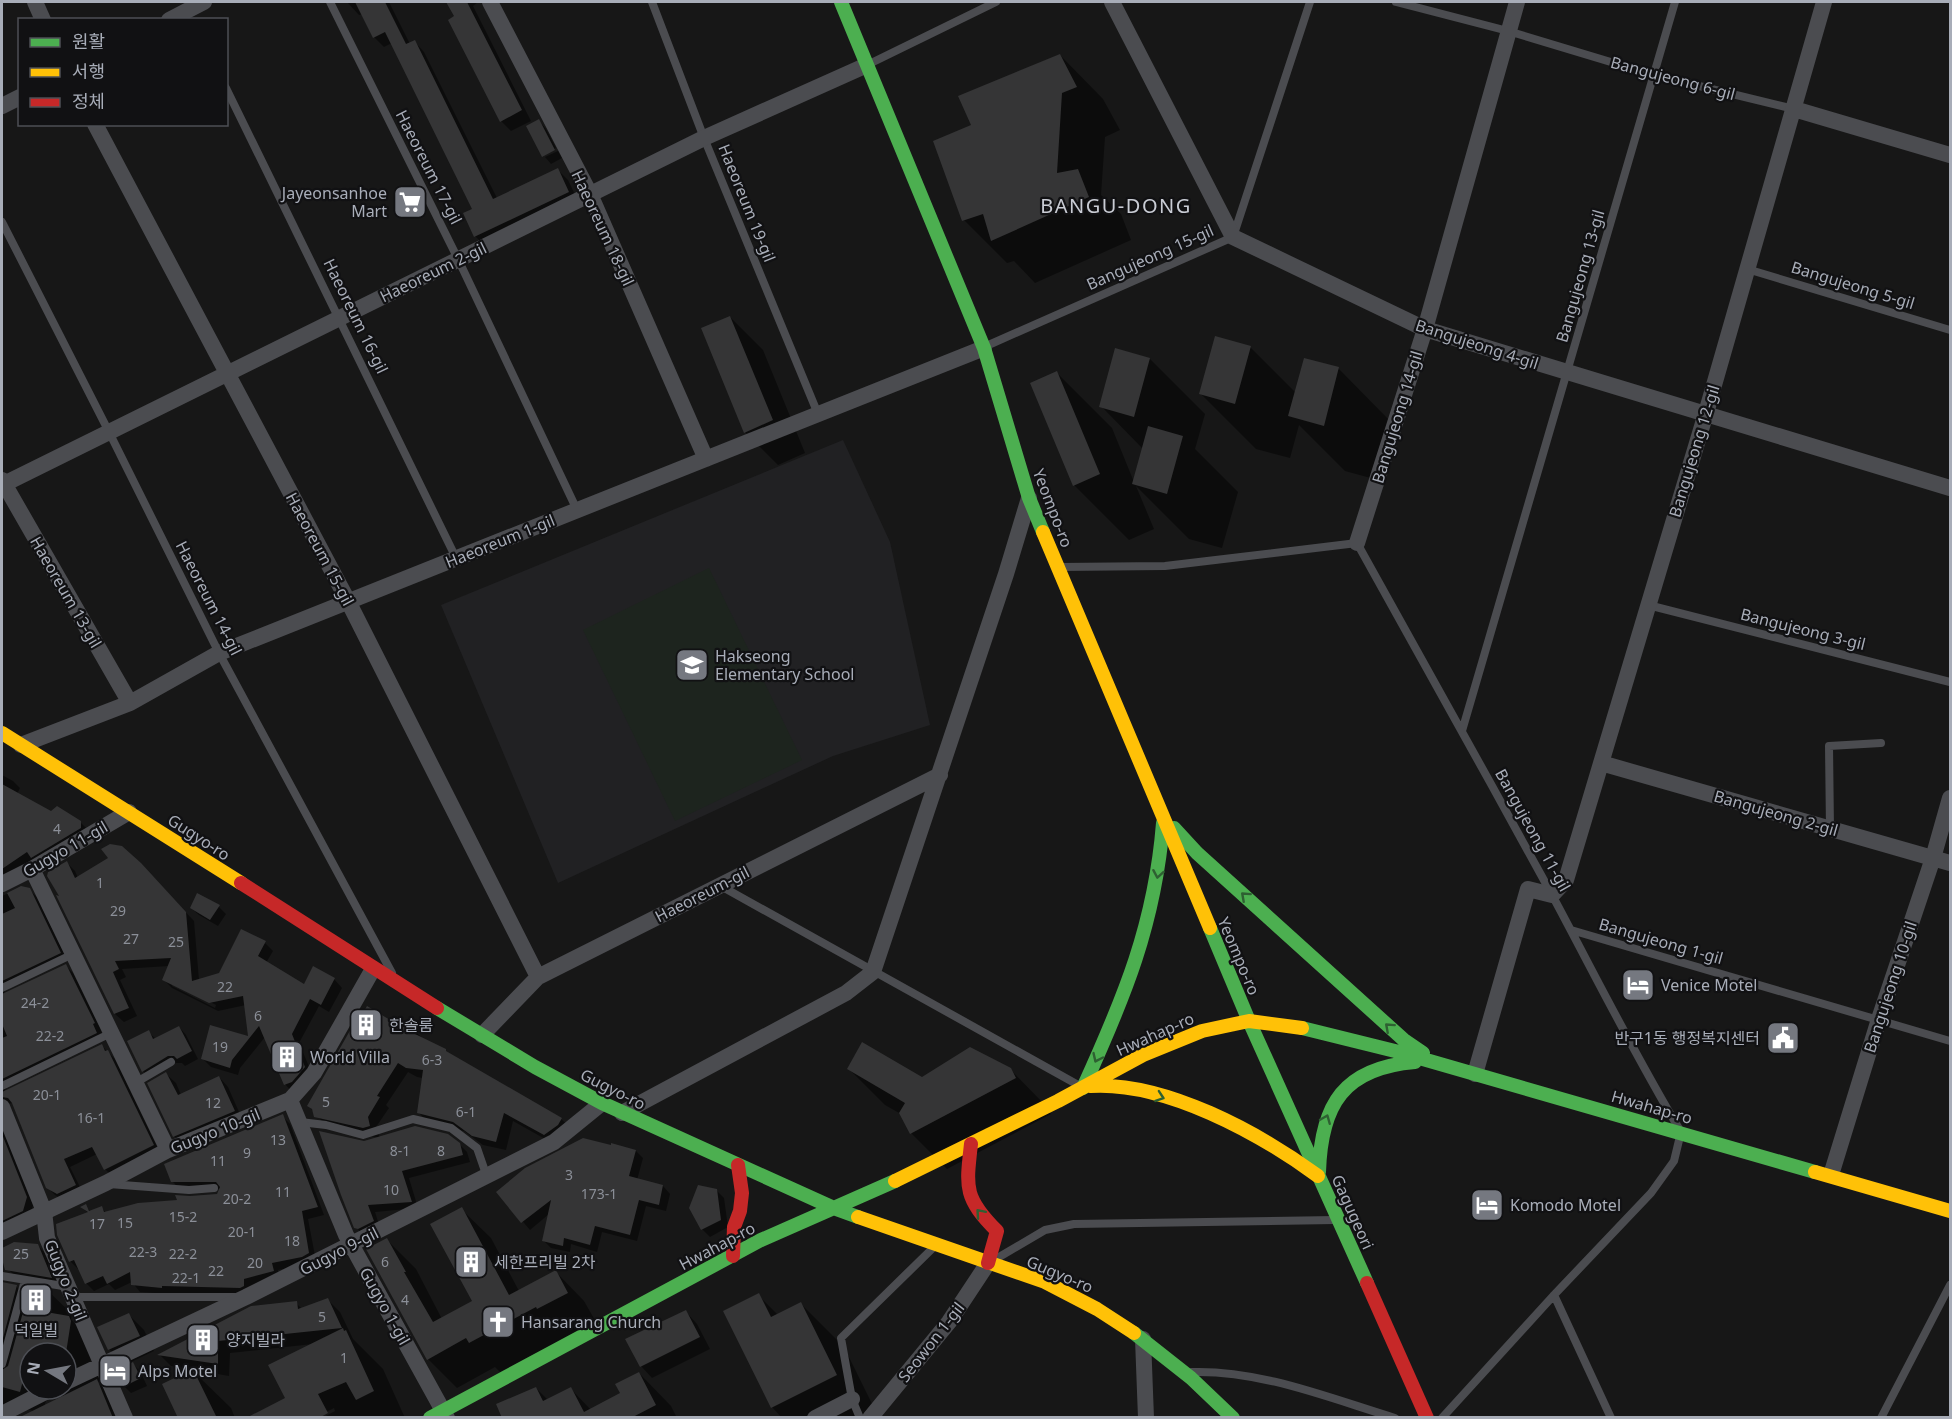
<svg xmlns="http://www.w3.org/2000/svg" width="1952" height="1419" font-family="'Noto Sans','Noto Sans KR',sans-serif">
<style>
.built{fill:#212123}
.green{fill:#1d241e}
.shadow{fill:#0007;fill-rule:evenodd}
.building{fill:#353536}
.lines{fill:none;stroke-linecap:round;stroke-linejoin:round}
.lane{stroke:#4b4c50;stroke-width:8}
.street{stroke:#4b4c50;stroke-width:16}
.fast{stroke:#4caf50;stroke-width:14}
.slow{stroke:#ffc107;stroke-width:14}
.jam{stroke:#c62828;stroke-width:14}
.oneway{stroke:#2e6032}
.labels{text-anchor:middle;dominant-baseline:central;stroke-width:4.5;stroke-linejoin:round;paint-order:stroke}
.number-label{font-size:14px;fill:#8b8f98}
.street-label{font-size:16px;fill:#a8adb8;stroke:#111113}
.poi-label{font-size:16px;fill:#a8adb8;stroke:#111113;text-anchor:start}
.quarter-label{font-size:20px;letter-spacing:1.5px;fill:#c9ccd4;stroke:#111113}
</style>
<rect width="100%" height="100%" fill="#171717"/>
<!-- built -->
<path class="built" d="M843 440 890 542 930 725 833 756 558 883 441 605Z"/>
<!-- green -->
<path class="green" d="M709 568 802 760 675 821 583 630Z"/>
<!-- shadow -->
<path class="shadow" d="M347 2H389L410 44 414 41 424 52 497 198 558 170 568 180 579 203 486 247 475 236 465 214 474 210 392 43 384 47 374 37 363 14 359 15Z
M448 2H478L473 6 531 121 511 131 501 121 456 17Z
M1060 55 1103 99 1120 130 1105 137 1101 195 1121 214 1131 240 1035 283 1014 261 1007 263 964 220Z
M539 121 546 129 556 148 544 155V157L528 127Z
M558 151 562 158 551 164 545 157Z
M730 317 763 350 805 453 778 465 745 432Z
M1250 347 1296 393 1339 369 1393 424 1378 480 1345 471 1299 425 1290 458 1256 449 1201 394Z
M1150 359 1205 414 1195 449 1238 492 1222 548 1189 539 1136 486 1154 529 1129 540 1074 485 1057 373 1112 428 1134 482 1143 449 1101 406Z
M2 775 13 781 20 788 17 794 52 813 80 822 88 830 2 881V815L9 803 2 798Z
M67 863 75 871 78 878 149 873 194 921 199 980 220 974 265 943 273 951 266 963 305 986 334 979 342 988 329 1012 319 1006 299 1043 313 1076 293 1093 285 1084 265 1037 240 1068 238 1075 211 1067 203 1059 211 1027 250 1038 246 1005 218 1011 172 988 164 980 169 966 122 969 126 977 120 980 137 1016 124 1022 115 1014 59 897ZM172 983 216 1005 215 1008 172 986Z
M21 888 29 890 37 897 67 960 6 989 2 997 66 966 73 973 101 1030 104 1040 7 1087 3 1093 102 1046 115 1059 160 1153 112 1176 105 1169 97 1154 70 1167 83 1193 65 1201 55 1195 47 1187 13 1103 5 1104 2 1107V896Z
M198 895 219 907 226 914 218 926 199 915 191 908Z
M395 1025 416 1032 423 1039 445 1050 451 1056 561 1119 571 1128 554 1144 513 1121 506 1150 483 1145 464 1131 429 1123 419 1113 423 1078 417 1077 408 1072 386 1105 389 1108 376 1127 380 1138 459 1144 467 1152 470 1162 409 1178 418 1208 375 1212 380 1228 363 1235 356 1227 364 1143 379 1138 326 1126 309 1106Z
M179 1027 186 1035 198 1059 185 1066 182 1063H176L150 1078 143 1071 148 1032 156 1039Z
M849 1069 922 1078 1010 1069 1046 1106 1051 1114 947 1169 912 1134 901 1114 885 1105Z
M166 1074 176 1083 181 1095 219 1077 228 1087 243 1121 184 1145 174 1136Z
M282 1116 290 1124 324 1215 308 1219 316 1261 310 1264 278 1270 280 1279 248 1295 169 1293V1294L140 1292 132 1282 115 1290 109 1284 94 1291 86 1283 79 1268 78 1269 70 1261 88 1213 82 1208 85 1206 91 1212 101 1208 107 1213 218 1195 221 1189H180L172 1181Z
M2 1126 33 1205 30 1218 2 1224Z
M636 1151 643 1158 637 1180 663 1186 670 1194 666 1211 646 1206 637 1241 602 1232 597 1252 571 1244 570 1252 551 1248 543 1240 549 1214 530 1230 498 1192Z
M716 1190 724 1198 728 1227 710 1237 702 1229 690 1208Z
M461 1209 491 1238 519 1291 555 1271 584 1301 596 1322 500 1372 495 1367 457 1388 428 1359 387 1240 416 1269 442 1319 474 1301Z
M14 1243 37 1245 45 1253 58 1284 16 1277 8 1269 2 1256V1249Z
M2 1283 16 1286 28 1298 49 1292 72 1314 71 1319 93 1344 90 1364 101 1375 98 1383 119 1403 125 1418H22L34 1411 14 1406 2 1411ZM30 1353H66V1389H30ZM49 1391 65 1397 44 1407Z
M758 1295 778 1315 801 1304 844 1347 879 1418H782L772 1407Z
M328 1300 340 1312 353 1339 383 1369 405 1418H322L335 1411 334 1408 315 1418 287 1399 313 1344 230 1353 229 1376 171 1366 160 1355 296 1303 302 1309Z
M686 1312 697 1324 710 1349 652 1378 641 1366Z
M128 1314 144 1330 154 1351 131 1362 140 1371 147 1386 131 1393 124 1386 127 1367 110 1350 101 1332Z
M193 1371 231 1408 235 1418H180Z
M639 1373 671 1406 677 1418H504L536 1388 548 1400 570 1388 591 1410 622 1394Z"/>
<!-- building -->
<path class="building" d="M355 2H385L406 44 415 40 493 199 558 168 569 192 474 237 463 213 472 209 385 32 373 38Z
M446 2H467L522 110 500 122 448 20 454 16Z
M1060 54 1077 87 1062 93 1057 173 1078 169 1089 197 991 241 983 214 962 221 933 141 971 125 958 96Z
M539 119 555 150 542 157 526 126Z
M730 316 773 420 744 433 701 328Z
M1215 336 1251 346 1235 404 1199 394Z
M1115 348 1150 358 1134 417 1099 407Z
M1304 358 1339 367 1324 426 1288 416Z
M1057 371 1100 474 1073 486 1030 383Z
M1148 426 1183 436 1167 494 1132 484Z
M2 784 51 811 57 806 81 821V828L31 858 27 852 2 869Z
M110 844 122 846 141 863 186 912 192 981 219 973 241 929 266 941 258 956 304 984 313 966 335 978 321 1005 310 999 292 1034 305 1067 292 1082 284 1085 259 1026 232 1060 230 1068 201 1059 210 1025 248 1036 243 996 209 1003 162 980 171 958 115 961 119 969 113 972 129 1008 114 1014 56 895 59 896 47 876 48 872 67 861 75 878 108 858 101 849Z
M21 886 30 888 61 953 2 981V914L15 908 7 893Z
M197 893 220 905 210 920 190 908Z
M66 964 95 1023 93 1024 97 1033 2 1079V1038L7 1036 2 1024V994Z
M367 1006 395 1023 397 1020 417 1031 415 1034 446 1049V1051L562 1118 558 1125 544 1135 504 1113 496 1142 472 1136 453 1122 417 1113 423 1070 406 1068 398 1063 377 1096 380 1097 368 1117 370 1126 363 1128 314 1117 312 1109 307 1106 360 1013 362 1015Z
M179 1026 192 1051 177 1059 174 1056H168L142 1072 127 1041 149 1030 153 1039Z
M862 1042 922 1077 970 1047 1011 1068 1016 1078 910 1134 899 1113 905 1103 847 1069Z
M102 1044 105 1051 108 1050 154 1145 104 1170 92 1147 64 1159 76 1185 57 1194 46 1188 12 1103 8 1098 2 1097V1092Z
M166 1072 178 1095 219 1076 235 1111 173 1137 147 1083Z
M283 1114 318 1207 302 1211 309 1253 302 1257 272 1263 274 1271 244 1279V1286L240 1288 162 1286V1288L131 1285 130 1272 107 1284 103 1276 85 1284 74 1260 69 1262 57 1235 56 1224 88 1212 80 1207 86 1204 89 1211 102 1206 104 1212 138 1203 177 1200 175 1195 190 1196 217 1194 220 1187 216 1182H171L164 1164Z
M415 1126 448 1134 460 1143 463 1155 402 1171 412 1202 368 1205 374 1221 358 1229 354 1228 341 1195 319 1131 364 1141Z
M2 1134 27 1197 23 1211 2 1221Z
M583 1138 611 1145V1143L636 1150 629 1176 663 1185 659 1205 639 1200 630 1235 595 1226 590 1245 564 1238 563 1246 542 1241 551 1200 521 1223 496 1192 525 1168Z
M698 1185 717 1189 721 1220 701 1230 689 1208Z
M462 1207 509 1295 556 1270 568 1293 537 1309 536 1307 469 1343 466 1338 427 1360 366 1249 387 1238 406 1272H404L433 1322 472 1301 430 1224Z
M14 1242 38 1244 52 1278 5 1270 2 1259V1248Z
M2 1282 17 1285 2 1342Z
M30 1287 50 1290 46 1312 69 1316 71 1321 66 1353H30L20 1392 2 1387V1370L8 1366Z
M759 1293 771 1317 801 1302 837 1375 771 1408 723 1311Z
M328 1298 342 1328 218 1341V1364L157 1355 251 1306 297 1301 298 1309Z
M686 1310 700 1337 640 1367 625 1339Z
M129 1313 140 1336 108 1350 97 1327Z
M343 1328 344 1331 346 1330 374 1391 356 1400 346 1382 318 1394 328 1413 319 1418H246L285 1398 268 1365Z
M133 1362 141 1378 123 1387 116 1370Z
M193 1369 217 1418H178L162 1384Z
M639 1372 656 1405 631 1418H502L496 1404 536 1387 543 1401 571 1387 584 1412 620 1393 615 1384Z
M97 1379 113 1418H18L83 1386Z"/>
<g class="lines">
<!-- lane -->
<path class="lane" d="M330 2 458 259 577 510
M652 2 704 138 818 414
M1396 2 1508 31 1654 75 1794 109
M867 65 996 2
M226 88 456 558
M2 222 109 432 219 653 392 973
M1747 269 1950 330
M984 347 1233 237 1310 2
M1059 567 1165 566 1357 543C1422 660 1487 776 1551 893 1594 973 1634 1054 1681 1132L1674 1161 1651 1193 1554 1295 1442 1418
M1648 605 1950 682
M1462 731 1675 2
M1830 829 1829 746 1881 743
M719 885 1080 1086
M1571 930 1950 1041
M2 988 73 954
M135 1083 171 1062
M2 1086 111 1033
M300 1122 326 1125 363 1135 413 1119 451 1128 477 1148 487 1177
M109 1184 189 1190 214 1188
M994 1260 1045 1230 1074 1224 1335 1220
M2 1276 69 1287
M1554 1295 1611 1418
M73 1297H237
M2 1364 25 1280
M1192 1372C1261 1370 1329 1398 1395 1418
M860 1418 852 1399 841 1338 936 1245
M1881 1418 1950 1285"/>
<!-- street -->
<path class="street" d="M35 2 43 20
M490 2 590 194 706 459
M1112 2 1233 237 1425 329 1950 488
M169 20 204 2
M2 106 20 97
M1794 109 1950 155
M95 124 348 601 538 977
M2 480 130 703
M2 485 704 138 867 65
M1357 543 1425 329 1517 2
M21 745 130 703 219 653 984 348
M1601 763 1950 863
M32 869 168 1150
M2 884 32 869 129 812
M482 1035 538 977 940 775
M1475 1074 1528 889 1552 895 1566 880 1706 413 1824 2
M290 1100 346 1235 447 1418
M2 1107 44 1211 47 1238 125 1418
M622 1113 846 993 873 972 1006 574 1029 498
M1831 1175 1879 1019 1933 858 1950 798
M2 1232 106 1183 168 1150 290 1100 314 1073 373 969
M1143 1339 1146 1418
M66 1382 246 1297 554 1142 602 1103
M2 1414 51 1389
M815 1418 852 1399
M870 1418 949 1322 988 1263"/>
<!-- fast -->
<path class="fast" d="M841 2 984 348 1029 498 1043 532
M1174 828 1197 853 1404 1040 1423 1053
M1210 928 1249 1021 1367 1283
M437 1008 535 1067 602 1103 836 1209 858 1217
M1302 1028 1395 1051 1815 1172
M1083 1088C1124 998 1155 924 1163 823
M1319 1172C1321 1104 1344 1068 1415 1062
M1134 1333 1191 1378 1233 1418
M430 1418 761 1240 895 1181"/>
<!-- slow -->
<path class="slow" d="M1043 532 1210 928
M2 733 241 883
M1090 1086C1165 1081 1259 1133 1318 1176
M1815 1172 1950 1211
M895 1181 1058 1101 1143 1055 1202 1031 1249 1021 1302 1028
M858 1217 1045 1282 1097 1309 1134 1333"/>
<!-- jam -->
<path class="jam" d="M241 883 437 1008
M971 1144C966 1188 964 1198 997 1231L988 1263
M733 1256 734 1227 740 1211 742 1193 738 1165
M1367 1283 1427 1418"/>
</g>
<!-- one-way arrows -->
<defs><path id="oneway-chevron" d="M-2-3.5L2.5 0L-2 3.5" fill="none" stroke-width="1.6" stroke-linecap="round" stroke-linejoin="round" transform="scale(1.5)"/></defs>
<g class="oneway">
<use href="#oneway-chevron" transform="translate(1158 874) rotate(100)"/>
<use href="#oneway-chevron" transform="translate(1245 896) rotate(-138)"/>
<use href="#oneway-chevron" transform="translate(1389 1027) rotate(-138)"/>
<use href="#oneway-chevron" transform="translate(1097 1058) rotate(115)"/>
<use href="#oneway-chevron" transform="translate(1160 1097) rotate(19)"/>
<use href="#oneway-chevron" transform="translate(1326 1119) rotate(-68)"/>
<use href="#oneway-chevron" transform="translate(980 1213) rotate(-131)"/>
</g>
<!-- icons -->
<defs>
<symbol id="supermarket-square" viewBox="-11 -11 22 22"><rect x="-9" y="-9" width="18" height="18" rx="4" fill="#757880" stroke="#111113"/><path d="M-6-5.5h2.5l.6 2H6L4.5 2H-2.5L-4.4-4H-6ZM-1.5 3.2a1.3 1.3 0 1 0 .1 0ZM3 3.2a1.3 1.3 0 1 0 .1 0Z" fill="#fff"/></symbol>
<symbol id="school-square" viewBox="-11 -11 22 22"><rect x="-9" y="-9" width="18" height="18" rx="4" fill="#757880" stroke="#111113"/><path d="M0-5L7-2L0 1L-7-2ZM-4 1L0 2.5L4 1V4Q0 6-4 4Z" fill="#fff"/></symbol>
<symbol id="hotel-square" viewBox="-11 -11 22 22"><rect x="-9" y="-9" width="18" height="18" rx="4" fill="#757880" stroke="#111113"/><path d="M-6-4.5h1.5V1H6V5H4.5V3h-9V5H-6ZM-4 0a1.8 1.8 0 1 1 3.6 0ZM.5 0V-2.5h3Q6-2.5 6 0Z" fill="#fff"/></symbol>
<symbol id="building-square" viewBox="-11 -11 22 22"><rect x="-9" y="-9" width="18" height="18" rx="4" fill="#757880" stroke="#111113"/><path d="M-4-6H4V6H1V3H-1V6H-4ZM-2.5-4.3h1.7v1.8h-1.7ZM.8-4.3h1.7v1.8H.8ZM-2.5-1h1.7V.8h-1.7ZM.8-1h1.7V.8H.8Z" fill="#fff"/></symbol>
<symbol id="civic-square" viewBox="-11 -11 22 22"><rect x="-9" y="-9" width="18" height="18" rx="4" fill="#757880" stroke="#111113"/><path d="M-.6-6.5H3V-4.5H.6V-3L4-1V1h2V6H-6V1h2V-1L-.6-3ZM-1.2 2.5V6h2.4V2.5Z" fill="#fff"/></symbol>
<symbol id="church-square" viewBox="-11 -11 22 22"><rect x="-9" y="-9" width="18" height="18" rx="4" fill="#757880" stroke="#111113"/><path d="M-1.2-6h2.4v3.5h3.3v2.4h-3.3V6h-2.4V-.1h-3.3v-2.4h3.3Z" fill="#fff"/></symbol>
</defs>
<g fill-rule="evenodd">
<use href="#supermarket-square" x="391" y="183" width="38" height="38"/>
<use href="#school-square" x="673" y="646" width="38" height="38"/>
<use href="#hotel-square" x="1619" y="966" width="38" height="38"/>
<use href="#building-square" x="347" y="1006" width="38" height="38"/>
<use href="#civic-square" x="1764" y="1019" width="38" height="38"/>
<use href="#building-square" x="268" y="1038" width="38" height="38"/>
<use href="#hotel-square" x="1468" y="1186" width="38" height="38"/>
<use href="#building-square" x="452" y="1243" width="38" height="38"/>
<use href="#building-square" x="17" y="1281" width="38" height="38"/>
<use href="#church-square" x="479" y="1303" width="38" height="38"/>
<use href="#building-square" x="184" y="1321" width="38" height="38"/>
<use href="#hotel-square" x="96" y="1352" width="38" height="38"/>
</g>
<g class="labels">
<!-- number labels -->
<g class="number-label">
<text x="57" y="828">4</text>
<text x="100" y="882">1</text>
<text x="118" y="910">29</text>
<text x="131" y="938">27</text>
<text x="176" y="941">25</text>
<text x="225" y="986">22</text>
<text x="35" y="1002">24-2</text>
<text x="258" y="1015">6</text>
<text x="50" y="1035">22-2</text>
<text x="220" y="1046">19</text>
<text x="432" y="1059">6-3</text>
<text x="47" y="1094">20-1</text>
<text x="326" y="1101">5</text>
<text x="213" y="1102">12</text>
<text x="466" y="1111">6-1</text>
<text x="91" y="1117">16-1</text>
<text x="278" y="1139">13</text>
<text x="400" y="1150">8-1</text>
<text x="441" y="1150">8</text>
<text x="247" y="1152">9</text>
<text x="218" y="1160">11</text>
<text x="569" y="1174">3</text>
<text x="391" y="1189">10</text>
<text x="283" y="1191">11</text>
<text x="599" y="1193">173-1</text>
<text x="237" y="1198">20-2</text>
<text x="183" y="1216">15-2</text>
<text x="125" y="1222">15</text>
<text x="97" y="1223">17</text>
<text x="242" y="1231">20-1</text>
<text x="292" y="1240">18</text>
<text x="143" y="1251">22-3</text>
<text x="21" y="1253">25</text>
<text x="183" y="1253">22-2</text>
<text x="385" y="1261">6</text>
<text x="255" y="1262">20</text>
<text x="216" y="1270">22</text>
<text x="186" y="1277">22-1</text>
<text x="405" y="1299">4</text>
<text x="322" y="1316">5</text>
<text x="344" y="1357">1</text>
</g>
<!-- street labels -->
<g class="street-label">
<text transform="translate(1673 78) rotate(15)">Bangujeong 6-gil</text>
<text transform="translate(429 167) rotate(63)">Haeoreum 17-gil</text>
<text transform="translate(747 203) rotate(68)">Haeoreum 19-gil</text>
<text transform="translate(603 228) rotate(65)">Haeoreum 18-gil</text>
<text transform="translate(1150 257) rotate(-24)">Bangujeong 15-gil</text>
<text transform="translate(433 272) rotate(-26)">Haeoreum 2-gil</text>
<text transform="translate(1580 276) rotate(-74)">Bangujeong 13-gil</text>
<text transform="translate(1853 285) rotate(17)">Bangujeong 5-gil</text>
<text transform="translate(356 316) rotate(64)">Haeoreum 16-gil</text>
<text transform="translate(1477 344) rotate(18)">Bangujeong 4-gil</text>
<text transform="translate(1397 417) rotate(-73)">Bangujeong 14-gil</text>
<text transform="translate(1694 451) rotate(-73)">Bangujeong 12-gil</text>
<text transform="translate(1053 508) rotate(69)">Yeompo-ro</text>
<text transform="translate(500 541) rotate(-22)">Haeoreum 1-gil</text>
<text transform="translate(320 549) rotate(62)">Haeoreum 15-gil</text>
<text transform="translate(66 592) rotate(60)">Haeoreum 13-gil</text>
<text transform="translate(209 598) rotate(63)">Haeoreum 14-gil</text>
<text transform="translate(1803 629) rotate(14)">Bangujeong 3-gil</text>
<text transform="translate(1776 813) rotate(16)">Bangujeong 2-gil</text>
<text transform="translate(1533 830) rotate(61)">Bangujeong 11-gil</text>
<text transform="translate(199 837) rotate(33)">Gugyo-ro</text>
<text transform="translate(65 849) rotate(-30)">Gugyo 11-gil</text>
<text transform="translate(702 894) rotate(-27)">Haeoreum-gil</text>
<text transform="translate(1661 941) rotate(16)">Bangujeong 1-gil</text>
<text transform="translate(1239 956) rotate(67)">Yeompo-ro</text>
<text transform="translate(1890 987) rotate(-72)">Bangujeong 10-gil</text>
<text transform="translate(1155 1034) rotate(-24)">Hwahap-ro</text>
<text transform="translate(613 1089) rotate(27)">Gugyo-ro</text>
<text transform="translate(1652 1107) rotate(16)">Hwahap-ro</text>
<text transform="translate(215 1131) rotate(-22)">Gugyo 10-gil</text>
<text transform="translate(1353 1212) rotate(66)">Gagugeori</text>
<text transform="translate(717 1246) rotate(-28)">Hwahap-ro</text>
<text transform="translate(339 1251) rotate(-27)">Gugyo 9-gil</text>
<text transform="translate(1060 1274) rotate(23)">Gugyo-ro</text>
<text transform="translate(66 1280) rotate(68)">Gugyo 2-gil</text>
<text transform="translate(385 1306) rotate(61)">Gugyo 1-gil</text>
<text transform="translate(931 1342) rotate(-52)">Seowon 1-gil</text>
</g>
<!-- poi labels -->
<g class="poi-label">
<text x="387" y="193" text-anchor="end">Jayeonsanhoe<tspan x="387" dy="18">Mart</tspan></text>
<text x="715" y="656">Hakseong<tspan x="715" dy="18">Elementary School</tspan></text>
<text x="1661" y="985">Venice Motel</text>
<text x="389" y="1025">한솔룸</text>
<text x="1760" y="1038" text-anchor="end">반구1동 행정복지센터</text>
<text x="310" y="1057">World Villa</text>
<text x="1510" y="1205">Komodo Motel</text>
<text x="494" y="1262">세한프리빌 2차</text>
<text x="521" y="1322">Hansarang Church</text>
<text x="36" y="1330" text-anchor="middle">덕일빌</text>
<text x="226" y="1340">양지빌라</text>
<text x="138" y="1371">Alps Motel</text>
</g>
<!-- quarter labels -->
<g class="quarter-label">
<text x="1116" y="205">BANGU-DONG</text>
</g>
</g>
<!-- border -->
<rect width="1952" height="1419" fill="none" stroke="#a8adb8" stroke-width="6"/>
<!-- legend -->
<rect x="18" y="18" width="210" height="108" fill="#111113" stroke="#4d4f55" stroke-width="1.5"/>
<rect x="30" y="38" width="30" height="9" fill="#4caf50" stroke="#4d4f55" stroke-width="1.5"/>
<text x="72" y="48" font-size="18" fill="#a8adb8">원활</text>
<rect x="30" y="68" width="30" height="9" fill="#ffc107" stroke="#4d4f55" stroke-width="1.5"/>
<text x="72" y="78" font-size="18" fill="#a8adb8">서행</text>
<rect x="30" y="98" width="30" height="9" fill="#c62828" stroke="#4d4f55" stroke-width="1.5"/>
<text x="72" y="108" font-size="18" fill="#a8adb8">정체</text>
<!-- north arrow -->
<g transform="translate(48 1371) rotate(280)"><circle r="28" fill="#111113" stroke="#4d4f55" stroke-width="1.5"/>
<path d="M0-4.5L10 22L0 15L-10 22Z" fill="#757880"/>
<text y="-9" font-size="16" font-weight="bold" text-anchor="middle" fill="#a8adb8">N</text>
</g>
</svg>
